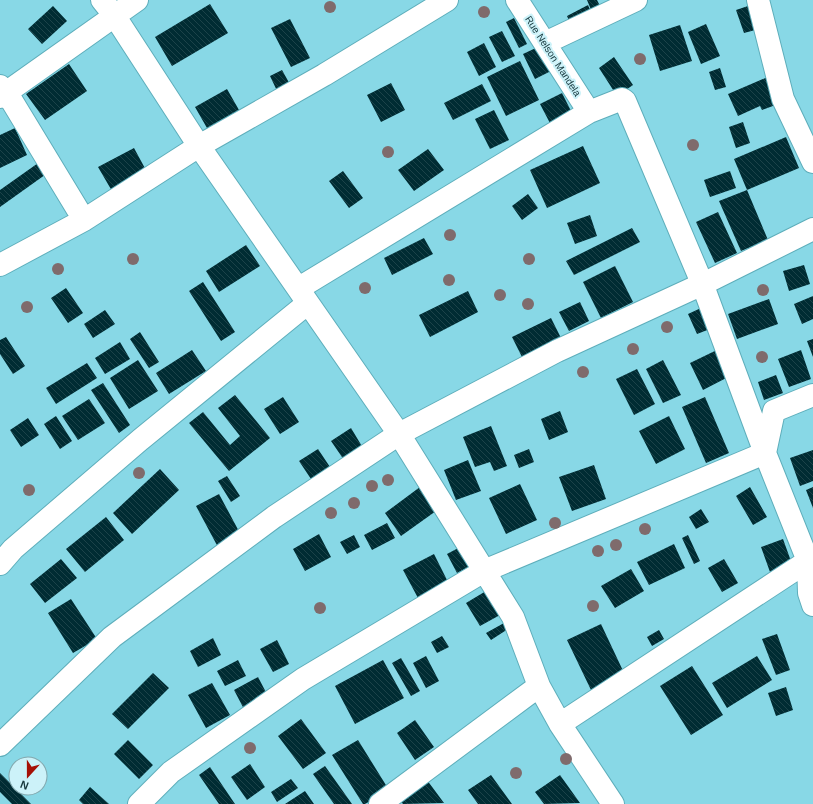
<svg xmlns="http://www.w3.org/2000/svg" width="813" height="804" font-family="Arial,sans-serif">
<style>
.building{fill:url(#building-back-hatch)}
.lines{fill:none;stroke-linecap:round;stroke-linejoin:round}
.minor-casing{stroke:#5eaebb;stroke-width:24}
.minor{stroke:#fff;stroke-width:22}
.tree{fill:#7f6b6c}
.labels{text-anchor:middle;dominant-baseline:central;stroke-width:4;stroke-linejoin:round;paint-order:stroke}
.street-label{font-size:10px;fill:#16383d;stroke:#ccf2f9}
</style>
<defs>
<pattern id="building-back-hatch" width="6" height="6" patternUnits="userSpaceOnUse"><rect width="6" height="6" fill="#002c33"/><path d="M-1 5l2 2M0 0l6 6M5-1l2 2" fill="none" stroke="#1c4349"/></pattern>
</defs>
<rect width="100%" height="100%" fill="#88d8e6"/>
<!-- building -->
<path class="building" d="M587 0H597L601 8 592 12Z
M210 4 228 33 172 66 155 37Z
M588 5 592 14 571 25 567 16Z
M751 5 759 29 744 33 736 10Z
M53 6 67 21 42 44 28 29Z
M514 18 527 44 519 48 506 22Z
M290 19 310 58 291 67 271 28Z
M706 24 720 56 701 64 688 32Z
M680 25 692 61 660 71 649 35Z
M502 31 515 56 502 62 489 37Z
M484 43 496 67 479 76 467 52Z
M540 46 553 70 535 79 523 54Z
M614 57 633 85 617 96 599 68Z
M520 61 539 100 506 116 487 77Z
M69 64 87 91 45 120 26 94Z
M720 68 726 87 715 90 709 72Z
M282 70 292 88 279 95 270 76Z
M770 76 781 103 762 110 760 106 738 116 728 94Z
M391 83 405 110 381 122 367 95Z
M482 84 491 101 453 120 444 103Z
M227 89 243 117 211 135 195 107Z
M562 93 574 117 552 127 540 104Z
M494 110 509 140 490 149 475 119Z
M743 122 750 143 736 148 729 127Z
M15 128 27 155 0 168V135Z
M786 137 799 168 747 190 734 159Z
M583 146 600 183 547 208 530 170Z
M134 148 147 172 112 191 98 167Z
M428 149 444 170 414 191 398 170Z
M41 161 49 172 0 207V190Z
M343 171 363 198 349 208 329 181Z
M730 171 736 188 710 197 704 180Z
M747 190 768 240 741 251 719 201Z
M528 194 538 208 522 220 512 206Z
M718 212 737 253 715 263 696 222Z
M590 215 597 236 575 244 567 223Z
M632 228 640 242 574 275 566 261Z
M424 238 433 254 392 275 384 258Z
M246 245 260 266 219 292 206 271Z
M804 265 810 284 789 291 783 271Z
M615 266 633 302 601 318 583 282Z
M203 282 235 332 221 341 189 291Z
M66 288 83 313 68 323 51 298Z
M468 291 478 312 430 337 419 315Z
M813 296V319L802 324 794 304Z
M769 299 778 324 737 339 728 314Z
M580 302 589 321 569 331 559 312Z
M701 308 710 329 697 334 688 314Z
M105 310 115 324 93 338 84 324Z
M551 318 563 342 524 361 512 337Z
M140 332 159 362 149 368 130 339Z
M6 337 25 366 13 374 0 354V340Z
M813 339V357L807 341Z
M120 342 130 359 105 374 95 358Z
M721 348 734 374 703 390 690 363Z
M192 350 206 371 169 394 156 373Z
M801 350 811 379 789 387 778 359Z
M138 360 158 391 129 409 110 378Z
M663 360 681 395 663 403 646 369Z
M87 363 97 378 56 404 46 388Z
M637 369 655 404 634 415 616 379Z
M776 375 783 393 764 400 758 382Z
M103 383 130 425 119 433 91 390Z
M235 395 270 438 229 471 189 423 203 412 230 445 240 436 218 408Z
M283 397 299 422 280 434 264 409Z
M705 397 729 453 706 463 682 407Z
M89 399 105 423 78 440 62 416Z
M560 411 568 432 549 440 541 419Z
M56 416 72 441 60 449 44 424Z
M669 416 685 449 656 464 639 431Z
M28 418 39 435 21 447 10 430Z
M491 426 507 466 494 471 490 462 475 467 463 437Z
M351 428 363 448 344 460 331 441Z
M318 449 330 467 311 479 299 461Z
M529 449 534 462 519 468 514 455Z
M813 450V481L800 486 790 458Z
M468 460 481 491 456 500 444 470Z
M594 465 606 499 572 511 559 477Z
M160 469 179 490 132 534 113 513Z
M227 476 240 496 231 502 218 481Z
M520 484 537 520 506 534 489 498Z
M420 487 436 511 401 536 385 513Z
M750 487 767 517 753 525 736 496Z
M813 487V508L806 490Z
M219 494 242 537 219 549 196 506Z
M701 509 709 522 696 529 689 517Z
M106 517 124 540 85 572 66 549Z
M387 523 395 538 372 550 364 535Z
M319 534 331 557 305 571 293 549Z
M354 535 360 547 347 554 340 542Z
M688 535 700 561 694 564 682 538Z
M783 539 792 564 770 572 761 547Z
M674 544 685 568 649 585 637 562Z
M462 546 472 565 457 573 447 554Z
M434 554 448 582 418 598 403 570Z
M61 559 77 578 45 603 30 584Z
M724 559 738 583 722 592 708 568Z
M631 569 644 591 615 608 601 586Z
M486 591 500 615 480 626 466 603Z
M71 599 97 639 73 653 48 613Z
M504 623 508 629 491 640 486 633Z
M601 624 625 675 591 690 567 640Z
M659 630 664 639 652 646 647 637Z
M777 634 790 670 776 675 762 639Z
M442 636 449 647 437 653 431 642Z
M213 638 221 655 198 667 190 651Z
M277 640 289 664 273 672 260 649Z
M426 656 439 681 426 688 413 663Z
M757 656 772 680 727 708 712 683Z
M401 658 420 691 411 696 392 663Z
M238 660 246 676 225 686 217 671Z
M383 660 404 698 355 724 335 686Z
M692 666 723 715 691 735 660 686Z
M153 673 169 688 128 729 112 714Z
M258 677 269 698 245 711 234 690Z
M212 683 230 715 206 728 188 695Z
M786 687 793 710 776 716 768 693Z
M301 719 326 753 303 769 278 736Z
M415 720 434 747 415 760 397 733Z
M128 740 153 765 139 779 114 754Z
M358 740 389 790 365 804H363L332 755Z
M250 764 265 787 247 800 231 777Z
M325 766 352 804H334L313 774Z
M210 767 235 804H219L199 775Z
M0 773 31 804H12L0 792Z
M491 775 512 804H478L468 790Z
M560 775 580 803 544 804 535 792Z
M291 779 298 788 277 802 271 792Z
M427 780 444 803 403 804 400 800Z
M90 787 109 804H83L79 800Z
M305 791 314 804H285Z"/>
<g class="lines">
<defs>
<path id="minor" d="M102 0 114 15 199 146 399 434 513 617 539 686 560 724 613 804
M517 0 589 112
M758 0 783 99 813 162
M545 43 636 0
M0 86 7 93 84 220
M0 97 137 0
M0 265 84 220 199 146 324 75 447 0
M299 288 589 112 622 99 625 101 702 283 765 453 808 561 809 593 813 605
M0 564 13 549 140 440 308 303
M560 724 808 561
M0 745 112 637 274 517 399 434 557 351 709 281 813 229
M139 804 171 772 303 679 484 571 765 453 774 411 813 395
M380 804 539 686"/>
</defs>
<!-- minor casing -->
<use href="#minor" class="minor-casing"/>
<!-- minor -->
<use href="#minor" class="minor"/>
</g>
<!-- trees -->
<g class="tree">
<circle cx="330" cy="7" r="6"/>
<circle cx="484" cy="12" r="6"/>
<circle cx="640" cy="59" r="6"/>
<circle cx="693" cy="145" r="6"/>
<circle cx="388" cy="152" r="6"/>
<circle cx="450" cy="235" r="6"/>
<circle cx="133" cy="259" r="6"/>
<circle cx="529" cy="259" r="6"/>
<circle cx="58" cy="269" r="6"/>
<circle cx="449" cy="280" r="6"/>
<circle cx="365" cy="288" r="6"/>
<circle cx="763" cy="290" r="6"/>
<circle cx="500" cy="295" r="6"/>
<circle cx="528" cy="304" r="6"/>
<circle cx="27" cy="307" r="6"/>
<circle cx="667" cy="327" r="6"/>
<circle cx="633" cy="349" r="6"/>
<circle cx="762" cy="357" r="6"/>
<circle cx="583" cy="372" r="6"/>
<circle cx="139" cy="473" r="6"/>
<circle cx="388" cy="480" r="6"/>
<circle cx="372" cy="486" r="6"/>
<circle cx="29" cy="490" r="6"/>
<circle cx="354" cy="503" r="6"/>
<circle cx="331" cy="513" r="6"/>
<circle cx="555" cy="523" r="6"/>
<circle cx="645" cy="529" r="6"/>
<circle cx="616" cy="545" r="6"/>
<circle cx="598" cy="551" r="6"/>
<circle cx="593" cy="606" r="6"/>
<circle cx="320" cy="608" r="6"/>
<circle cx="250" cy="748" r="6"/>
<circle cx="566" cy="759" r="6"/>
<circle cx="516" cy="773" r="6"/>
</g>
<g class="labels">
<!-- street labels -->
<g class="street-label">
<text transform="translate(553 56) rotate(57)">Rue Nelson Mandela</text>
</g>
</g>
<!-- north arrow -->
<g transform="translate(28 776) rotate(201)"><circle r="19" fill="#ccf2f9" stroke="#83a8ae"/>
<path d="M0-3L7 15L0 10L-7 15Z" fill="#a51006"/>
<text y="-6" font-size="11" font-weight="bold" text-anchor="middle" fill="#16383d">N</text>
</g>
</svg>
